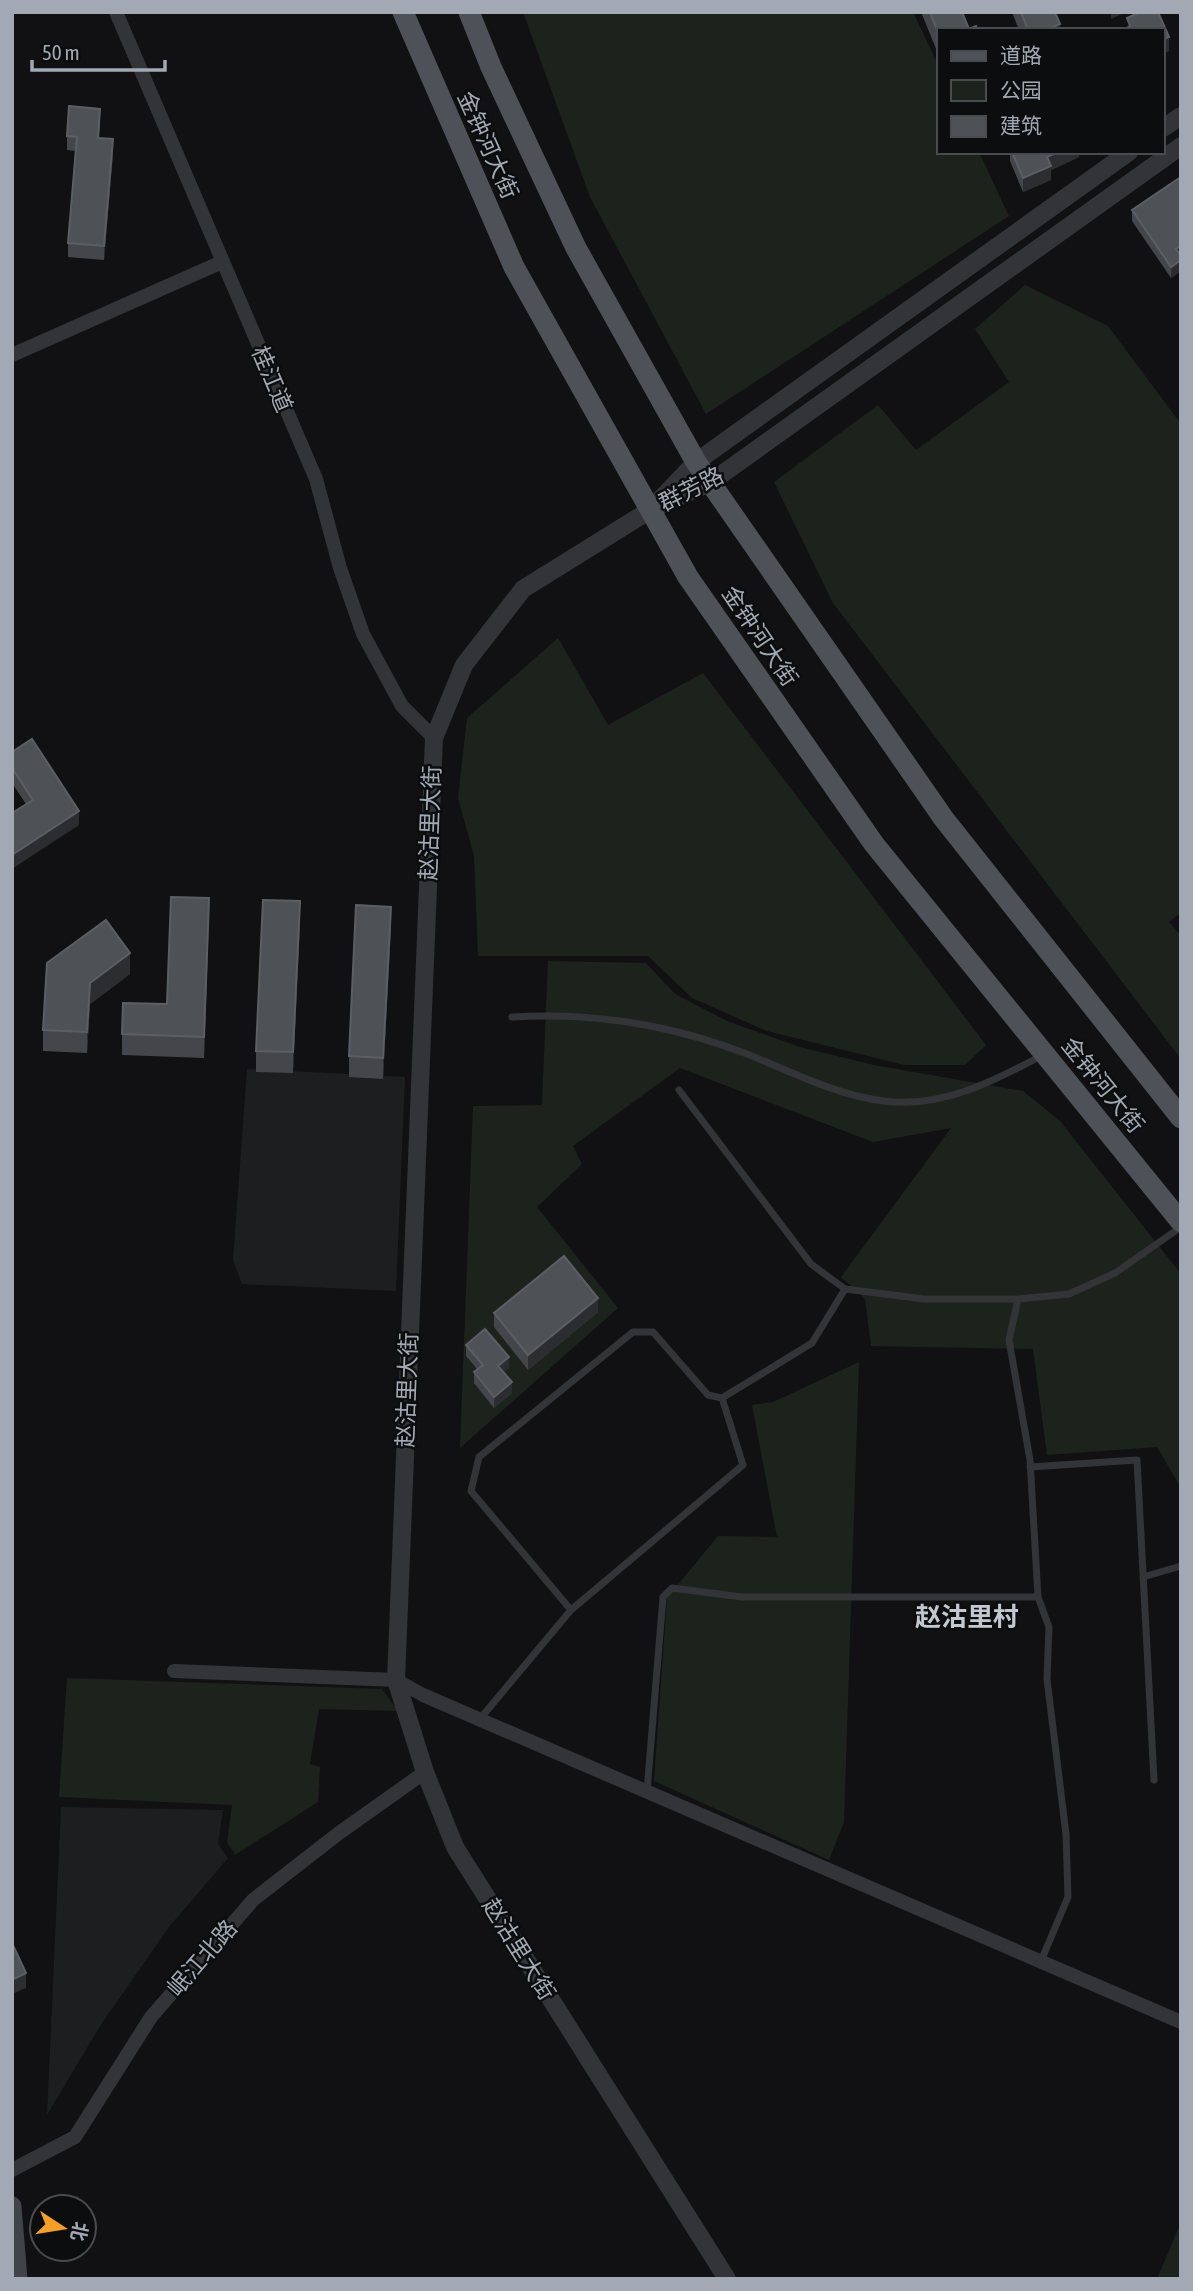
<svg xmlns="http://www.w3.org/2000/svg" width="1193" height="2291" font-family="'Asap Condensed','Noto Sans SC',sans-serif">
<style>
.built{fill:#1d1e20}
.green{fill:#1c231c}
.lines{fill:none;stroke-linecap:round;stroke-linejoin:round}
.service{stroke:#323438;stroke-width:7}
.minor{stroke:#323438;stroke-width:14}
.tertiary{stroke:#323438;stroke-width:18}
.secondary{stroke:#404348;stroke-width:19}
.primary{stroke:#4e5157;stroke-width:21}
.wall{fill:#44464b}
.shaded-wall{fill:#2b2d30}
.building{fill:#4e5156;stroke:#5b5f65;stroke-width:2}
.labels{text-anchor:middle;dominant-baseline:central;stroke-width:5;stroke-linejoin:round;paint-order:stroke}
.street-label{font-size:23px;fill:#a2a9b4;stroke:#0c0d0e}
.quarter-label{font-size:26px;font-weight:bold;fill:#c3c8d0;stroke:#0c0d0e}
</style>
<rect width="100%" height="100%" fill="#111113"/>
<!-- built -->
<path class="built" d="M247 1069 405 1077 396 1291 242 1284 233 1260Z
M61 1807 223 1810 218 1844 228 1858 169 1927 100 2026 47 2115Z"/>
<!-- green -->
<path class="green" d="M523 12H913L939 67V152H979L1009 216 706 414 590 197Z
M1025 285 1108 326 1181 424V913L1169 922 1181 936V1059L833 603 774 482 878 405 916 450 1009 382 975 329Z
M558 638 608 725 703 673 986 1045 965 1065H904L767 1031 692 998 648 956H478L474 856 458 798 467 718Z
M548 961 646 963 675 994 727 1021 800 1047 874 1065 1023 1091 1060 1121 1181 1274V1488L1157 1447 1047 1455 1033 1349 871 1346 865 1299 841 1277 951 1128 873 1142 680 1068 573 1146 582 1164 537 1207 618 1308 460 1448 473 1106 542 1105Z
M859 1362 844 1822 829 1860 654 1781 667 1598 718 1536 777 1537 752 1405 773 1402Z
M67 1678 382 1689 398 1711 319 1709 310 1764 320 1767 318 1802 235 1855 227 1842 232 1805 59 1797Z
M1181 2222V2279H1157Z"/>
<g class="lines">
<!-- service -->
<path class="service" d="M512 1017C592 1012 672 1025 747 1054 790 1071 836 1095 883 1101 941 1109 994 1081 1043 1055
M679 1090 811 1264 845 1289 924 1299H1018L1069 1294 1115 1273 1181 1227
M1018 1299 1009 1340 1030 1460 1038 1597
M1030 1467 1137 1460 1154 1780
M1143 1577 1181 1566
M571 1610 471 1491 479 1457 633 1332H653L708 1395 722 1398
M479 1720 571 1610 743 1465 722 1398 812 1343 845 1289
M647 1791 663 1597 672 1588 742 1597H1038L1049 1627 1047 1679 1066 1834 1068 1897 1041 1961"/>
<!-- minor -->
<path class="minor" d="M116 12 316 479 340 568 363 634 402 706 434 738
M12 355 222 262
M174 1671 396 1680 423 1695 1181 2022
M12 2170 75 2137 151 2017 253 1900 339 1833 425 1772"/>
<!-- tertiary -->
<path class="tertiary" d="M1163 128 1181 116
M658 502 696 462 1129 152
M727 2279 455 1847 425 1772 396 1680 434 738 464 665 523 589 650 510 711 482 1181 146"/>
<!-- secondary -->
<path class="secondary" d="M12 2206 18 2279"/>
<!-- primary -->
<path class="primary" d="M403 12 514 267 688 577 874 844 1181 1222
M469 12 491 67 576 248 696 462 944 819 1181 1118"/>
</g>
<!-- wall -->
<path class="wall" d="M921 12H962L969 29 939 30V56Z
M1012 12H1055L1060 30H1019Z
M100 123 99 138 113 154 104 260 68 257V243L75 151 67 150V136Z
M1010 152H1079V157L1051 170V180L1023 192 1010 161Z
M1181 177V271L1171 278 1132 221V210Z
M12 752 79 825 26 804 12 783Z
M209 919 204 1058 122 1055V1034L167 1004Z
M300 922 293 1073 256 1072V1051Z
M391 928 383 1079 349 1077V1056Z
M130 974 90 1004 87 1053 43 1051V1030Z
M598 1312 528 1370 494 1327V1313Z
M466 1345 509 1368 503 1372 512 1393 494 1408 474 1383V1372L477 1369 466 1356Z"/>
<!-- shaded-wall -->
<path class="shaded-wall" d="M1111 12H1126L1111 19Z
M1060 24V30H1046Z
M1169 37V51L1163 54V39Z
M113 139V154L104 260V246Z
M1058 152H1079V157L1051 170V180L1023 192V178L1047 157Z
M1181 245V256L1176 249Z
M1181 260V271L1171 278V267Z
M79 811V825L12 869V855Z
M209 898V919L204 1058V1037Z
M300 901V922L293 1073V1052Z
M391 907V928L383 1079V1058Z
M130 953V974L90 1004 87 1053V1032L90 983Z
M598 1298V1312L528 1370V1355Z
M509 1357V1368L498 1377V1366Z
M512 1382V1393L494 1408V1397Z
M26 1973V1988L12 1994V1980Z"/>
<!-- building -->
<path class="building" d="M930 12H962L969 29 976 26 978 30H939V35Z
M1021 12H1055L1060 24 1046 30H1028Z
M1140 12H1158L1169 37 1163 39V30H1125V29L1130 26 1127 18Z
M69 106 100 109 98 138 113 139 104 246 68 243 77 137 67 136Z
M1012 152H1058L1047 157 1051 166 1023 178Z
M1181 177V245L1176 249 1181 256V260L1171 267 1132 210Z
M32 739 79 811 12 855V813L33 800 12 768V752Z
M171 897 209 898 204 1037 122 1034 123 1003 167 1004Z
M263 900 300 901 293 1052 256 1051Z
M356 905 391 907 383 1058 349 1056Z
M106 920 130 953 90 983 87 1032 43 1030 47 963Z
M564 1256 598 1298 528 1355 494 1313Z
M485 1329 509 1357 498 1366 512 1382 494 1397 474 1372 483 1365 466 1345Z
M12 1943 26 1973 12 1980Z"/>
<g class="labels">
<!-- street labels -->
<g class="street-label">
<text transform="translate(488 145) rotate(66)">金钟河大街</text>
<text transform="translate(272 379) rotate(67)">桂江道</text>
<text transform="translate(691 489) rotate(-27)">群芳路</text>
<text transform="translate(760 636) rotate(56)">金钟河大街</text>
<text transform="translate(430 823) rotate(-88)">赵沽里大街</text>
<text transform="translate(1103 1085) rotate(51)">金钟河大街</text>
<text transform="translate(407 1390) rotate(-88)">赵沽里大街</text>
<text transform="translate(519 1949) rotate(58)">赵沽里大街</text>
<text transform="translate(202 1958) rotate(-49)">岷江北路</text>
</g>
<!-- quarter labels -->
<g class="quarter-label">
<text x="967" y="1617">赵沽里村</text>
</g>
</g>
<!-- border -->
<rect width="1193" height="2291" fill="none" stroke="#a2a9b4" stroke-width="28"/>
<!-- legend -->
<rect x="937" y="28" width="228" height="126" fill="#0c0d0e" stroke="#484b50" stroke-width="2"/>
<rect x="951" y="51" width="35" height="10" fill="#4e5157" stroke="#484b50" stroke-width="2"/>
<text x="1000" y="63" font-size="21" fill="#a2a9b4">道路</text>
<rect x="951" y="80" width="35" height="21" fill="#1c231c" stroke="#484b50" stroke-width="2"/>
<text x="1000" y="98" font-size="21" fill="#a2a9b4">公园</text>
<rect x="951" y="116" width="35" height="21" fill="#4e5156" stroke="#484b50" stroke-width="2"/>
<text x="1000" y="133" font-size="21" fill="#a2a9b4">建筑</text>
<!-- north arrow -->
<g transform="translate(63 2228) rotate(102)"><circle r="33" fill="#0c0d0e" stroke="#484b50" stroke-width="2"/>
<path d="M0-5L12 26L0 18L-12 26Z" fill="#f59f27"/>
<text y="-10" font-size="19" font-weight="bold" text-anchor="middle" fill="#a2a9b4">北</text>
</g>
<!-- scale -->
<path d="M32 60v10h133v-10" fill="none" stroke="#a2a9b4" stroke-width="3.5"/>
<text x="42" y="60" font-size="21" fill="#a2a9b4" stroke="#0c0d0e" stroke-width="5" paint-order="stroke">50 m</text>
</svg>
